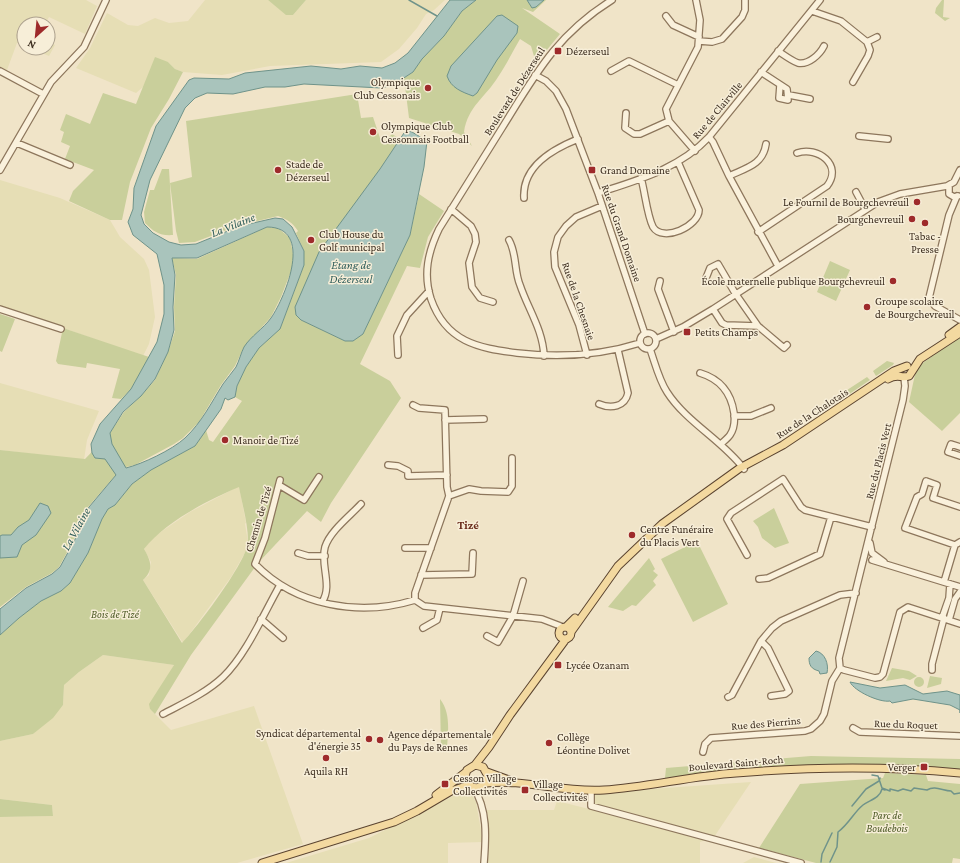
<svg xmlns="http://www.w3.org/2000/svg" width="960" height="863" font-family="'Crimson Pro',serif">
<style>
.farmland{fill:#e6deb5}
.green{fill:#c9cf9b;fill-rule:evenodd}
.water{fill:#a9c4bc;stroke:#6f938a;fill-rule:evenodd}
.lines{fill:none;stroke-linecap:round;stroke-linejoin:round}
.stream{stroke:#6f938a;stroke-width:1.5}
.minor-casing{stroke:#8d765c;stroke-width:8}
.major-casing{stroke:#5b4430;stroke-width:9}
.minor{stroke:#faf1dc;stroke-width:5.5}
.major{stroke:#f3d9a0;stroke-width:7}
.poi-dot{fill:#9e2a2b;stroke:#f7eed8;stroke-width:1.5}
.labels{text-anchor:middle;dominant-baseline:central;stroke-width:3;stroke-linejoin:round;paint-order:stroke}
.poi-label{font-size:11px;fill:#3d2e20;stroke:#f7eed8;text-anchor:start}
.street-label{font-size:11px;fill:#3d2e20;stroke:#f7eed8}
.park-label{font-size:11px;font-style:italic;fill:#4d5a26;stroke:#f7eed8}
.water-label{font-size:12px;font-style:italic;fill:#2f5d5a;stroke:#f7eed8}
.neighbourhood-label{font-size:12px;font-weight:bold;fill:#6b2e1e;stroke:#f7eed8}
</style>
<rect width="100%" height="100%" fill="#f0e4c8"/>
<!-- farmland -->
<path class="farmland" d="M0 0H86L97 6 85 34 49 17 45 24H24V45L17 43 7 70 0 68Z
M205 0H268L287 15H293L306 0H445L434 10 426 14 417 28 399 49 381 62 270 66 222 75 183 72 175 69 168 62 152 67 143 87 136 93 76 68 90 48 107 13 128 25 138 26 155 18 169 23 188 21Z
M48 42 55 45 49 56 30 48H48Z
M0 180 60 198 110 220 120 237 144 259 149 270 155 317 149 344 143 356 0 306Z
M0 383 99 411 87 440 84 460 0 450Z
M242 401 261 417 266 427 297 445 314 422 245 524 248 542 246 551 231 577 183 643 143 580 149 575 151 562 144 549 152 538 190 512 239 486 246 523 268 485 246 462 212 445Z
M103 655 174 665 150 709 171 730 254 706 303 844 237 863H0V817L53 816 52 805 0 799V741L33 734 63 705 64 685 79 672Z
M751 782 714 837 700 842V863H488L489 841 487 810H554L557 801 593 810 594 793Z
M461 792 472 795 476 802 483 842 448 843V863H286L369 838Z
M754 857 776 863H743Z"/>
<!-- green -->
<path class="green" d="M268 0H306L293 15H286Z
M476 0H527L536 7 544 0H546L533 12 522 8 560 34 536 63 531 46 520 39C513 51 506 65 498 77 485 98 468 106 464 132L472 146 459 134 409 118 404 78 413 72 422 59 444 36 462 11Z
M942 0H944L943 17 950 18 945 21 935 13 936 8Z
M155 57 168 62 175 69 183 72 169 99 151 128 130 182 122 220H110L69 201 73 191 94 170 65 159 70 146 61 142 64 132 60 130 66 114 90 124 103 93 136 104Z
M357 94 361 118 373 117 382 144 392 134 400 139 380 169 296 315 301 320 345 341 363 334 410 235 419 194 444 211 428 237 420 268 407 266 360 364 390 381 401 398 331 503 321 522 307 511 258 563 191 655 155 714 150 709 149 704 174 665 103 655 79 672 64 685 63 705 53 718 33 734 0 741V635L19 618 41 601 61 591 70 583 88 553 102 519 108 509 115 505 132 484 151 470 195 446 206 430 209 440 213 442 242 401 235 397 237 386 246 367 259 348 280 329 294 292 304 265V251L296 233 298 231C293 223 287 219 278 216L240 225 195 242 179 243 176 231 170 183 192 177 186 121ZM239 487C242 504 248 523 248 541 249 559 196 629 182 643L143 580C154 570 151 561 144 549 165 522 208 500 239 487Z
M162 169H169L173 235C160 236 154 232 145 223L144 212 150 190H154Z
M267 227 278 228 290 238 293 254V266L281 297 271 317 244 347 235 366 221 385 199 422 183 438 174 444 135 465 126 467 115 476 88 507 81 519 77 534 59 567 52 573 26 587 0 607V450L85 459 110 433 124 412 141 396 155 380 168 352 175 331 174 307 176 275 172 258 197 259Z
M830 261 850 270 836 301 817 292Z
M0 314 15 319 2 352 0 351Z
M63 328 149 357 131 389 121 399 112 398 120 369 87 363 86 368 58 364 56 361Z
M960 336V413L942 431 909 402 916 370 920 365Z
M887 361 894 363 893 365 876 376 873 371Z
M867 377 870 380 845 397 844 392Z
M774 508 789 543 775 548 762 538 758 527 753 521Z
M697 541 728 604 693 622 661 559Z
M649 558 655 569 653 571 658 575 653 581 656 585 636 606 632 605 623 611 608 607Z
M892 668 909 671 917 676 910 680 903 678 886 681Z
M930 676 942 678 941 684 927 688Z
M914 682a5 5 0 1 1 10 0a5 5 0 1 1-10 0Z
M440 699C451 713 448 731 447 748L441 749Z
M811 756 960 759V770L781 767 738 769 665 778 666 768Z
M885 773 926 775 928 781 960 784V859L953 858 952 863H816L759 848 800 784 883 778Z
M0 799 52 805 53 816 0 817Z"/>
<!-- water -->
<path class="water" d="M450 0H476L462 11 444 36 422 59 413 72 393 85 381 88 304 84 285 87H265L233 94 207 93 195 98 185 108 150 180 141 215 144 224 153 233 169 242 181 245 196 244 240 226 275 218 283 219 292 227 304 251V265L280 329 259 348 246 367 237 386 235 397 228 400 225 398 221 409 195 446 151 470 132 484 115 505 108 509 102 519 88 553 70 583 61 591 41 601 19 618 0 635V609L26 588 52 574 60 567 78 534 82 520 89 507 116 475 105 459 95 458 92 453 91 444 100 424 131 389 157 342 164 314V285L157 254 133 235 128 222 133 209 134 188 156 126 189 80 194 78 229 79 245 73 311 66 341 69 360 66 382 68 395 63 408 53ZM267 227C314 227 286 296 271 318 263 329 251 336 244 347 241 353 239 361 236 367 232 373 227 378 223 384 211 403 202 422 185 438 172 450 142 464 126 468L112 444 110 433 123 412 141 396 155 379 168 352 174 330 173 307 175 275 172 258H197Z
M527 0H544L536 7 532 8Z
M502 15 518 26 517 33 497 60 477 93 473 96C462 92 451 88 447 76L451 66 497 16Z
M408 131 412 132 427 141 424 167 410 235 363 334 353 341H345L301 320 296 315 295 307 319 252 380 169 404 133Z
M40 503 48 506 51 513 36 535 22 545 17 557 0 558V536L2 535H11L18 527 29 520Z
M816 651C825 653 829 664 827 673L820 674 819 671C811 669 809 665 809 658Z
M850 682 880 688 905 685 923 694 947 691 960 695V713V710L950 705 913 699 892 703 890 701C880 703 854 691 850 682Z"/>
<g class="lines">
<!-- stream -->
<path class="stream" d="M409 0 437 16
M872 775 878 776 882 788 890 791V789L898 791 903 789 911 791 914 788 927 790C935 785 943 791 951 791L954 794 960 793
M852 806 866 789 879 781 880 778
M821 862 822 854 832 833
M830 862 837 847 838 832C849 824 854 812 863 805 870 800 880 798 882 789L885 790"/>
<defs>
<path id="minor" d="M612 0C557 34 535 75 502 128 481 162 460 195 439 229 428 252 423 274 431 299 446 342 478 348 517 353 560 358 599 356 640 343
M812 11 841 21 867 42 870 50 868 56 853 82
M666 16 673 25 699 37
M699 41 712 42 722 39 742 17 745 10V0
M867 42 877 37
M778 51C784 55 792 61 798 63 809 65 820 54 824 46
M0 71 43 94
M611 71 629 61 678 85
M761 72 787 89 788 100 779 98 780 85
M535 75 546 81 556 91 566 109 598 193 645 334
M789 95 810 99
M626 113 625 128 634 134H640L669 121
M859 136 888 139
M709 137 713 142 729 176 778 266
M17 143 70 165
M695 151 669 121 666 109 698 47 700 20 696 0
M0 170 51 82 84 47 106 0
M729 176C746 168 763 165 766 144
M641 178C645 192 647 215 653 227 663 243 699 226 699 210L678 162
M949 185V194L954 197 958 196
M856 192 865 209
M598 193C638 180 679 169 709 137L820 0
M957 196 949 215 929 298 935 306 960 320
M524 198C522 166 553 149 578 139
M451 209 471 226 475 234 476 242 469 263 472 287 480 298 493 302
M758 232 827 186C843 165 818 146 797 153
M509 240C517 254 514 271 520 285 528 309 543 330 544 356
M706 278 710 268 718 264 735 293 758 326
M660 281 658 289 674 332
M0 309 61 329
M713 309 722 323 726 325 758 326 784 348 787 345
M640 341a8 8 0 1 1 16 0a8 8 0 1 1-16 0Z
M656 339 683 327 713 309 878 202 900 194 947 186 954 182 960 170
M650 349C655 363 659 380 667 392 686 422 722 440 744 469
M398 355 397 336 407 315 429 291
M587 355 579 325 555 267 554 252 558 237 566 226 576 217 602 206
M700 373C720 379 731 392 734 413 735 421 734 429 730 435 728 438 724 441 721 444
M599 404C611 409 625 407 628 393L618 350
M413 405 419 408 445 410 447 487 449 496 415 593V600
M734 416H751L771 408
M445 420 484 419
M960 447 951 444 948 452 960 456
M388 465 398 466 408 471V476L447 475
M280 480 265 538 255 564C296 606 359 617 415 600L424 606 542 619 563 627
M279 485 304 500 319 477
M449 496 469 489 481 491 508 492 512 486V458
M870 543 872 553 884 562
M955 545 905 528 917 497 922 494 926 481 937 485 933 498 960 507
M405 548H431
M298 553 308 556H325
M747 555 727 519 731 513 783 479 801 507 805 510 872 527
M872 560 960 587
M421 575 472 574 473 553
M759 579 768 578 820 554 831 517
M944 582 955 545 960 542
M322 602C333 586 320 565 325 547 330 531 350 516 361 504
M942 618 949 598 950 584
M261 619 283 638
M949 620 955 599 960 592
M423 628 437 620 440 608
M487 636 498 642 513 616 523 581
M761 641 768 648 789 691 785 694 771 696
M840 668 844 670 875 678 880 677 883 674 900 612 908 607 960 624
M932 670V664L944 618
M728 697 732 695 761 641 772 628 781 621 840 595 856 593
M163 714C184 703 206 693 223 677 246 655 264 613 280 585
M853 728 860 732 960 736
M703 752 705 744 711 738 805 731 811 729 820 721 824 714 832 681 840 668 839 658 903 400 905 386 904 377
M473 787C488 809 486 838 484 863
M591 791V806L801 863"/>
<path id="major" d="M949 335 960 327
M888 379C898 373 901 379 909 376L920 359 960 333
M566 627 575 618
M559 633a6 6 0 1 1 12 0a6 6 0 1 1-12 0Z
M571 632 618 566 662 524 740 468 783 445 894 371 907 366
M475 765 483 767 488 776 485 784C474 793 461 783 467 770L475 765 489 747 510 715 566 639
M487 772 509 780
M486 783C525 779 564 793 604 790 648 787 691 776 736 773 810 767 886 766 960 773
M436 795 466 772
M262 863 394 822 417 811 451 791 469 785"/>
</defs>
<!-- minor casing -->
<use href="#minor" class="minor-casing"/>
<!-- major casing -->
<use href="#major" class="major-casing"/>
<!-- minor -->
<use href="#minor" class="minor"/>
<!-- major -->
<use href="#major" class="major"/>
</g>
<!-- markers -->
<g class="poi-dot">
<rect x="554" y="47" width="8" height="8" rx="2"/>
<circle cx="428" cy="88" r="4"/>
<circle cx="373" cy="132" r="4"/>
<circle cx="278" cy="170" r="4"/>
<rect x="588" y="166" width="8" height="8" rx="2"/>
<circle cx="917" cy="202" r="4"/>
<circle cx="912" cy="219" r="4"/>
<circle cx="925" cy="223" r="4"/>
<circle cx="311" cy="240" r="4"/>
<circle cx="893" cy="281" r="4"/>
<circle cx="867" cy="307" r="4"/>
<rect x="683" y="328" width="8" height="8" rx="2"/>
<circle cx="225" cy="440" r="4"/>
<circle cx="632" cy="535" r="4"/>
<rect x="554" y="661" width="8" height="8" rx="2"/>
<circle cx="369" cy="739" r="4"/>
<circle cx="380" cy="740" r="4"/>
<circle cx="549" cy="743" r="4"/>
<circle cx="326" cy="758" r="4"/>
<rect x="920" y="763" width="8" height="8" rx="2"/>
<rect x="441" y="780" width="8" height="8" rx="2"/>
<rect x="521" y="786" width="8" height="8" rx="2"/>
</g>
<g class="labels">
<!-- poi labels -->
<g class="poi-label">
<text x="566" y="51">Dézerseul</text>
<text x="420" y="82" text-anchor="end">Olympique<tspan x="420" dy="13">Club Cessonais</tspan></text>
<text x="381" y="126">Olympique Club<tspan x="381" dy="13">Cessonnais Football</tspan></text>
<text x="286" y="164">Stade de<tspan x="286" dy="13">Dézerseul</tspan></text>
<text x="600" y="170">Grand Domaine</text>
<text x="909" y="202" text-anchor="end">Le Fournil de Bourgchevreuil</text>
<text x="904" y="219" text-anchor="end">Bourgchevreuil</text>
<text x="319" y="234">Club House du<tspan x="319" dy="13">Golf municipal</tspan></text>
<text x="925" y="236" text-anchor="middle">Tabac -<tspan x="925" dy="13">Presse</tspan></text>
<text x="885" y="281" text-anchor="end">École maternelle publique Bourgchevreuil</text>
<text x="875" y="301">Groupe scolaire<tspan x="875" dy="13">de Bourgchevreuil</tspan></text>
<text x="695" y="332">Petits Champs</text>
<text x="233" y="440">Manoir de Tizé</text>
<text x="640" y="529">Centre Funéraire<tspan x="640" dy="13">du Placis Vert</tspan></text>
<text x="566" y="665">Lycée Ozanam</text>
<text x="361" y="733" text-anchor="end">Syndicat départemental<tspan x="361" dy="13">d'énergie 35</tspan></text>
<text x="388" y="734">Agence départementale<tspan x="388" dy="13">du Pays de Rennes</tspan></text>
<text x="557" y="737">Collège<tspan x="557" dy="13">Léontine Dolivet</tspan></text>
<text x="916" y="767" text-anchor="end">Verger</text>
<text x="326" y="771" text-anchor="middle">Aquila RH</text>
<text x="453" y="778">Cesson Village<tspan x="453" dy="13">Collectivités</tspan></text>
<text x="533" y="784">Village<tspan x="533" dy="13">Collectivités</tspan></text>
</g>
<!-- street labels -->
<g class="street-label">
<text transform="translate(514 91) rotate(-57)">Boulevard de Dézerseul</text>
<text transform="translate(717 110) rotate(-50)">Rue de Clairville</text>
<text transform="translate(622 233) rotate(71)">Rue du Grand Domaine</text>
<text transform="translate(579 301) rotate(71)">Rue de la Chesnaie</text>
<text transform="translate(812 413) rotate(-33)">Rue de la Chalotais</text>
<text transform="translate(878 461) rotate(-76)">Rue du Placis Vert</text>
<text transform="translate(258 519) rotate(-73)">Chemin de Tizé</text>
<text transform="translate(766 723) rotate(-5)">Rue des Pierrins</text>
<text transform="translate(906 724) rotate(2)">Rue du Roquet</text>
<text transform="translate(736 763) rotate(-5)">Boulevard Saint-Roch</text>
</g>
<!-- park labels -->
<g class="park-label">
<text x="115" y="614">Bois de Tizé</text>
<text x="887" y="815">Parc de<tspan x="887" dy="13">Boudebois</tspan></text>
</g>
<!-- water labels -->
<g class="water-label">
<text transform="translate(233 225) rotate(-22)">La Vilaine</text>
<text x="351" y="265">Étang de<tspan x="351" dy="14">Dézerseul</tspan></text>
<text transform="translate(76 529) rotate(-61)">La Vilaine</text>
</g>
<!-- neighbourhood labels -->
<g class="neighbourhood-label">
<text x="468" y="525">Tizé</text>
</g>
</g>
<!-- north arrow -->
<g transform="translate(36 36) rotate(207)"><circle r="19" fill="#f7eed8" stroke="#ada18e"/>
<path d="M0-3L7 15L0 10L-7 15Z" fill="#9e2a2b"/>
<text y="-6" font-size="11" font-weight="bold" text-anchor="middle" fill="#3d2e20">N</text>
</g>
</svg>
